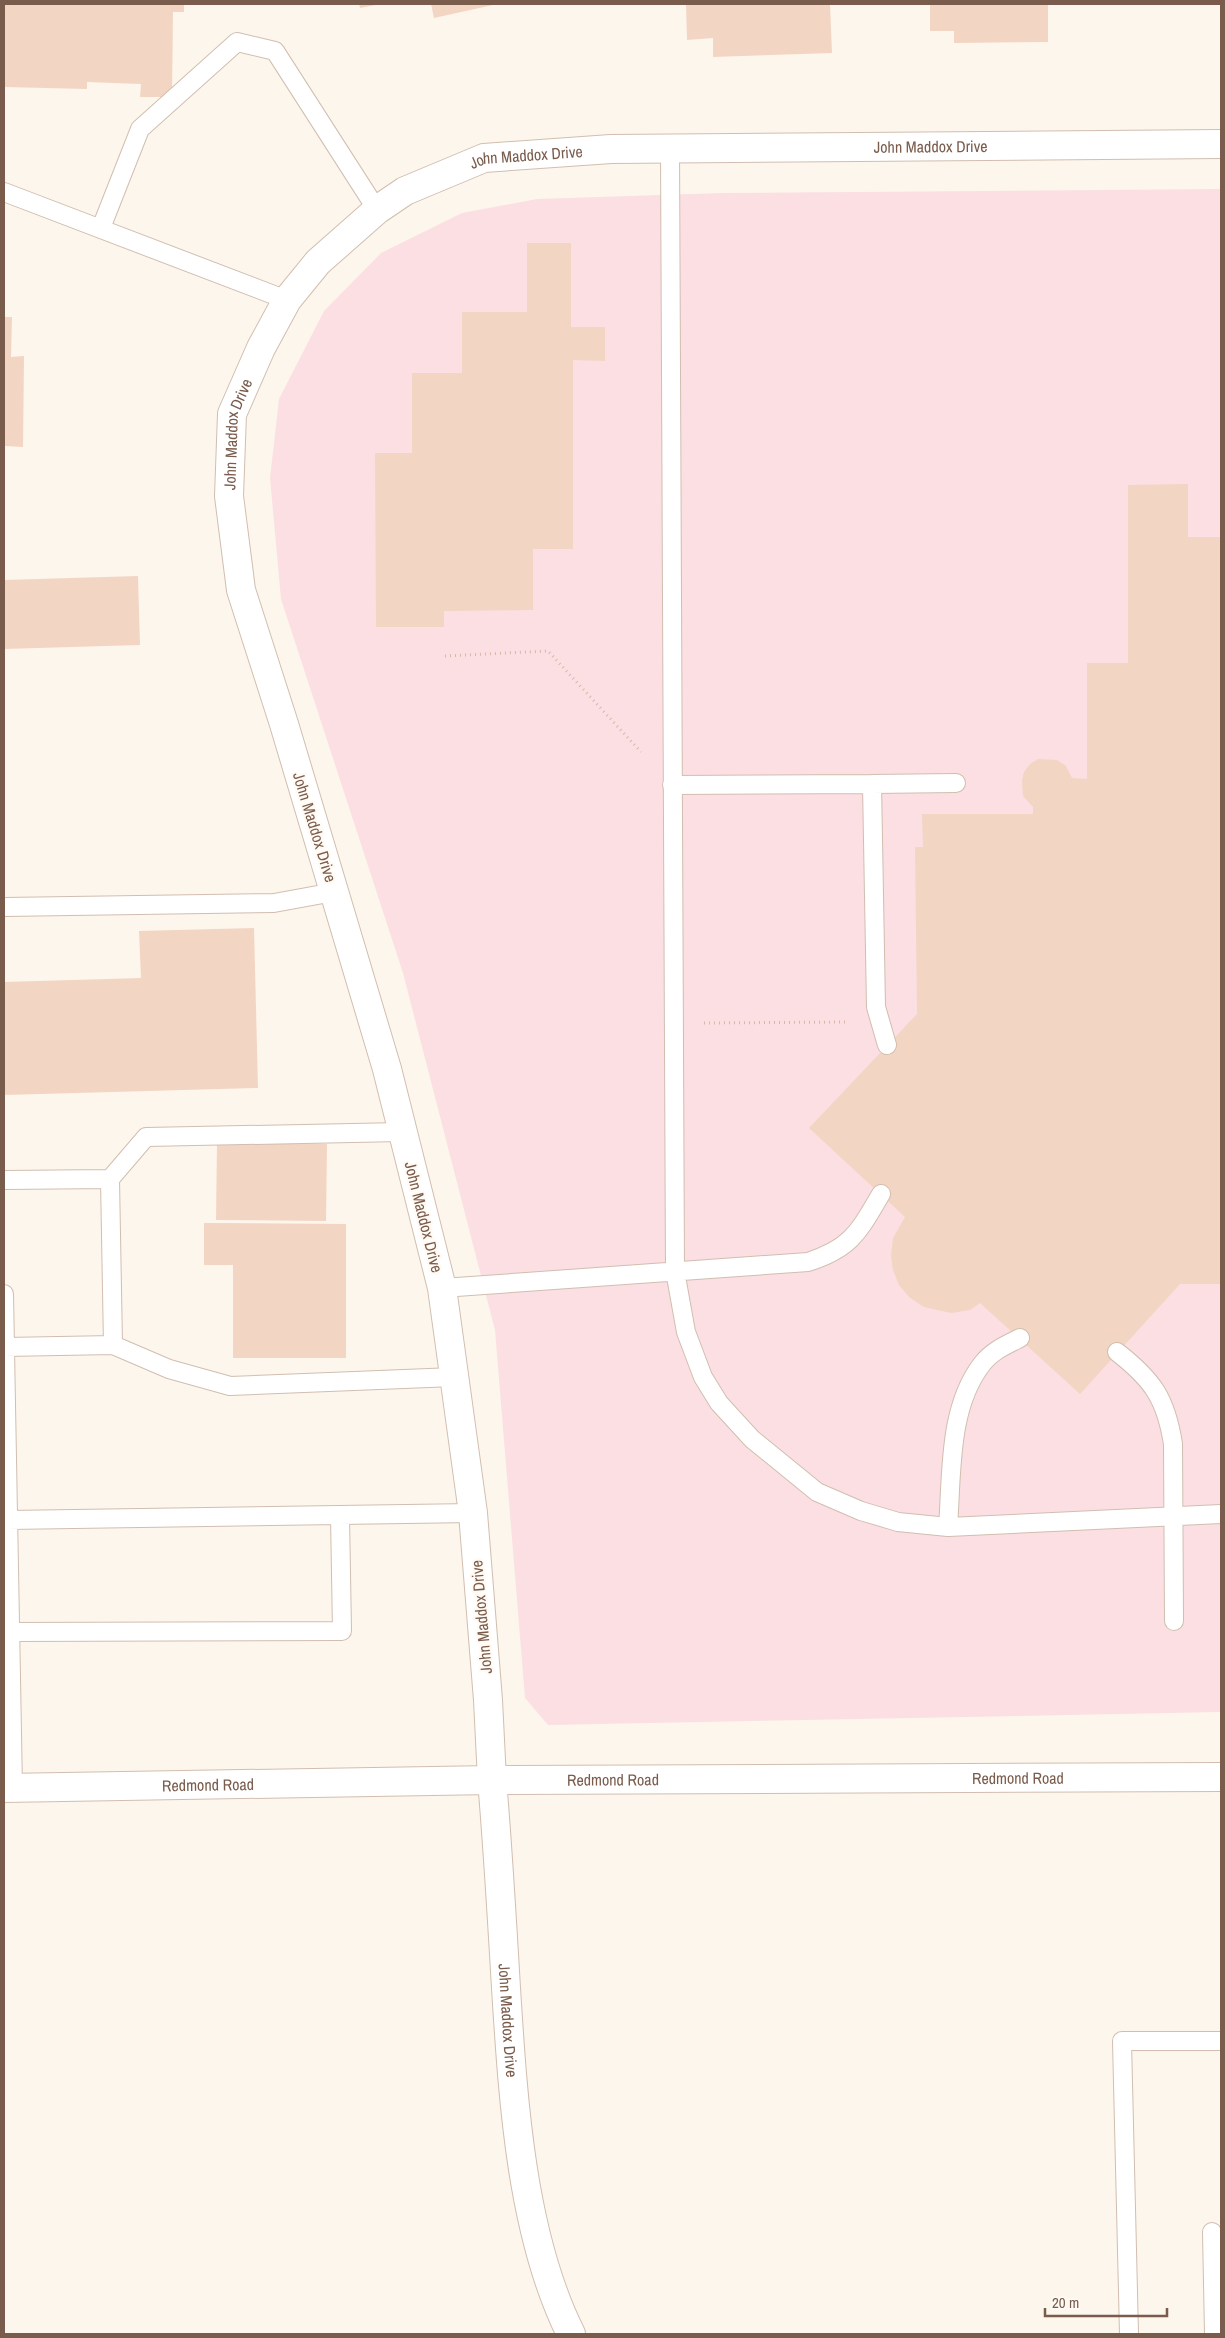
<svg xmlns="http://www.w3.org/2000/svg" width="1225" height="2338" font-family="'Archivo Narrow',sans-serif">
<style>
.medical{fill:#fbdfe3}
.building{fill:#f3d5c3}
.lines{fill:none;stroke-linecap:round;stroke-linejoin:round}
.service-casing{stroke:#d1beb0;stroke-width:20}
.minor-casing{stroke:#d1beb0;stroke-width:30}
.tertiary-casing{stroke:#d1beb0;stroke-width:30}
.path{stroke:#d9b8a5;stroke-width:3;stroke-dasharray:1 4;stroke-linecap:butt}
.service{stroke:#fff;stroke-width:18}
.minor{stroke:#fff;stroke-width:28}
.tertiary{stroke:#fff;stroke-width:28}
.labels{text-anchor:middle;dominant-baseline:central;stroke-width:4.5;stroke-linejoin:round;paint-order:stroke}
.street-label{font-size:16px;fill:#7a5c4d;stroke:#fffaf3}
</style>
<rect width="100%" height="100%" fill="#fdf6ec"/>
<!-- medical -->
<path class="medical" d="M1221 189V1712L548 1725 525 1698 495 1330 403 973 281 599 270 478 279 399 324 311 381 253 462 213 537 199 723 193Z"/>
<!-- building -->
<path class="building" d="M4 4H184V12H173L172 97H140L141 84 87 82V89L4 87Z
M359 4H376V5L360 8Z
M431 4H493V5L434 18Z
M686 4H830L832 53 713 57V38L687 40Z
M930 4H1048V42L954 43V31H930Z
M527 243H571V327H605V361L573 360V549H533V610L444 611V627H376L375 453H412V373H462V312H527Z
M4 317H12L11 357 24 356 23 447 4 446Z
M1188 484V537H1221V1284H1180L1080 1394 980 1303 970 1310 951 1313 924 1307 909 1297 899 1285 893 1270 891 1256 893 1238 905 1217 809 1128 917 1014 915 847H923L922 814H1033V807L1023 796 1022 781 1024 772 1030 764 1038 759 1057 760 1066 766 1072 778 1087 779V663H1128V485Z
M138 576 140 645 4 649V580Z
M254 928 258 1088 4 1095V982L141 978 139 931Z
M217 1143 327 1144 326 1221 216 1220Z
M204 1223 346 1224V1358H233V1265H204Z"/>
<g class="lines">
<defs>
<path id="service" d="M670 148 675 1271 686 1332 703 1377 719 1403 752 1439 817 1492 861 1511 898 1522 948 1527 1221 1514
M4 192 287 300
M101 228 140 129 237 42 275 51 377 210
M872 784 956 783
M672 785 872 784 876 1007 887 1045
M4 907 274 903 334 892
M4 1180 110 1179
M442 1288 808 1262C852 1248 859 1231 881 1194
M4 1294 13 1788
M113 1345 169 1369 230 1386 454 1377
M5 1347 113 1345 110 1179 146 1137 402 1132
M1117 1352C1153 1380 1166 1399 1173 1444L1174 1621
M8 1520 473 1513
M948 1527C952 1473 948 1408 982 1364 992 1351 1006 1345 1020 1338
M10 1632 342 1631 340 1516
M1212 2232 1214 2334
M1129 2334 1122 2041H1221"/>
<g id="minor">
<path id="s1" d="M492 1780 488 1700 473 1513 442 1288 387 1069 284 724 241 590 229 496 232 414 261 348 287 300 318 262 377 210 405 191 484 158 611 149 1221 144"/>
</g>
<g id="tertiary">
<path id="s2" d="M492 1780C498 1850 502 1919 506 1988 513 2099 521 2234 571 2334"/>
<path id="s3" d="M4 1788 492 1780 1221 1777"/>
</g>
</defs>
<!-- service casing -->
<use href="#service" class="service-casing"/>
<!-- minor casing -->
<use href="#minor" class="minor-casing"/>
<!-- tertiary casing -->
<use href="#tertiary" class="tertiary-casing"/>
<!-- path -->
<path class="path" d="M445 656 548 651 641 752
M704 1023 848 1022"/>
<!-- service -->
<use href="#service" class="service"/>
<!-- minor -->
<use href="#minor" class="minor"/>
<!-- tertiary -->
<use href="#tertiary" class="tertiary"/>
</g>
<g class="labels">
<!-- street labels -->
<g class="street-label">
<text stroke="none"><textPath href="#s1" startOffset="2219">John Maddox Drive</textPath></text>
<text stroke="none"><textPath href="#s1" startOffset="1814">John Maddox Drive</textPath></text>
<text stroke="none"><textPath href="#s1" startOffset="1379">John Maddox Drive</textPath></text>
<text transform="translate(315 827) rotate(73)">John Maddox Drive</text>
<text transform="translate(424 1217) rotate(76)">John Maddox Drive</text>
<text transform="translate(481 1617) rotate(-95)">John Maddox Drive</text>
<text stroke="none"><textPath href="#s3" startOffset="1014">Redmond Road</textPath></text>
<text stroke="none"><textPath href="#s3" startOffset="609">Redmond Road</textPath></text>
<text stroke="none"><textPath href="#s3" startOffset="204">Redmond Road</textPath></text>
<text stroke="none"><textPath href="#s2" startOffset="241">John Maddox Drive</textPath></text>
</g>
</g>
<!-- border -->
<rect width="1225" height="2338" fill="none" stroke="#7a5c4d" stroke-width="10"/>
<!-- scale -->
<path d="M1045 2308v8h122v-8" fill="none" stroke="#7a5c4d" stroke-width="2.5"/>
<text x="1052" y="2308" font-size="15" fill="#7a5c4d" stroke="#fffaf3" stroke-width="4" paint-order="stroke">20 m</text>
</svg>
